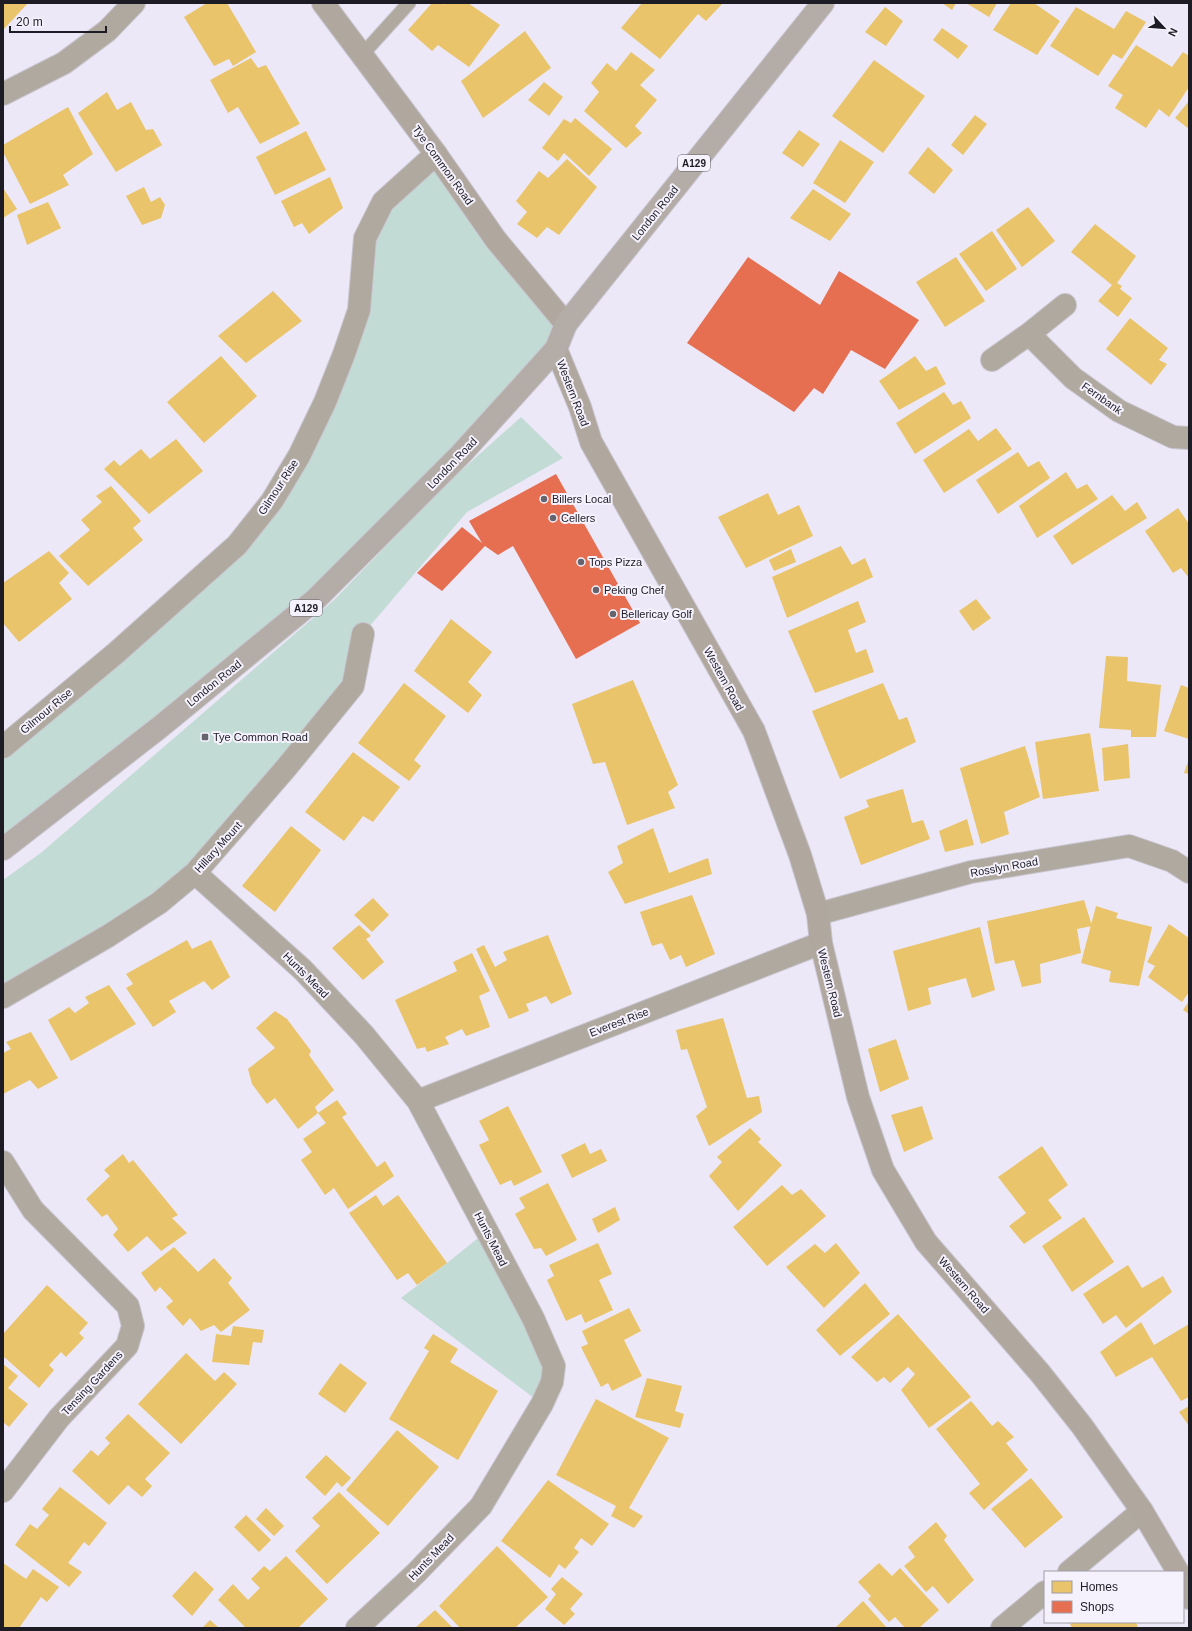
<svg xmlns="http://www.w3.org/2000/svg" width="1192" height="1631" font-family="Arial,sans-serif">
<style>
.green{fill:#c2dbd5}
.homes{fill:#e9c46a}
.shops{fill:#e76f51}
.lines{fill:none;stroke-linecap:round;stroke-linejoin:round}
.lane-casing{stroke:#c8c5cf;stroke-width:15}
.street-casing{stroke:#c8c5cf;stroke-width:24}
.secondary-casing{stroke:#c8c5cf;stroke-width:24}
.primary-casing{stroke:#c8c5cf;stroke-width:24}
.lane{stroke:#b0a99f;stroke-width:13}
.street{stroke:#b0a99f;stroke-width:22}
.secondary{stroke:#b0a79f;stroke-width:22}
.primary{stroke:#b3aca7;stroke-width:22}
.poi-dot{fill:#65636e;stroke:#f5f2fd;stroke-width:1.5}
.labels{text-anchor:middle;dominant-baseline:central;stroke-width:4;stroke-linejoin:round;paint-order:stroke}
.shield{fill:#f5f2fd;stroke:#5e5c65;stroke-width:1}
.shield-label{font-size:10px;font-weight:bold;fill:#1d1b24}
.street-label{font-size:11px;fill:#1d1b24;stroke:#f5f2fd}
.poi-label{font-size:11px;fill:#1d1b24;stroke:#f5f2fd;text-anchor:start}
</style>
<rect width="100%" height="100%" fill="#ece8f7"/>
<!-- green -->
<path class="green" d="M436 154 566 324 316 599 3 849V747L237 545 344 354 365 238Z
M521 417 563 458 467 512 363 634 353 686 195 873 3 997V880L42 852 334 600 443 487Z
M487 1231 546 1346 542 1404 401 1298 447 1263Z"/>
<!-- homes -->
<path class="homes" d="M3 3H28L3 30Z
M207 3H227L256 52 233 66 229 59 214 66 184 17Z
M432 3H442L444 5 445 3H468L500 25 469 67 438 45 432 51 408 30Z
M642 3H723L706 21 698 14 660 59 621 28Z
M942 3H956L952 10Z
M966 3H997L989 17Z
M1011 3H1034L1060 21 1037 55 993 30Z
M885 7 903 21 886 46 865 32Z
M1076 7 1114 29 1126 11 1146 22 1122 59 1113 54 1098 76 1050 46Z
M942 28 968 46 958 59 933 40Z
M525 31 551 68 483 118 461 81Z
M1136 45 1172 67 1183 52 1189 56V87L1169 117 1159 109 1146 128 1115 108 1123 95 1108 86Z
M631 52 655 70 640 85 657 100 635 126 642 133 626 148 584 111 599 92 591 83 607 63 616 71Z
M251 58 258 68 266 65 300 124 260 144 238 107 228 113 210 80Z
M874 60 925 96 883 153 832 116Z
M544 82 563 97 549 116 528 100Z
M107 92 117 110 131 102 146 130 153 129 162 145 116 172 78 113Z
M1189 101V129L1175 118Z
M68 107 93 154 63 175 69 185 30 204 3 152V145Z
M975 115 987 124 963 155 951 145Z
M575 118 612 149 589 176 564 153 558 161 542 148 564 119 571 123Z
M799 130 820 144 803 167 782 153Z
M306 131 326 170 275 195 256 157Z
M840 140 874 162 845 203 813 183Z
M928 147 953 170 934 194 908 173Z
M567 159 597 187 559 235 547 227 537 238 517 224 527 212 516 201 539 171 548 178Z
M330 177 343 208 309 234 302 223 294 227 281 201Z
M144 187 151 202 160 197 165 205 161 218 142 225 126 196Z
M3 188 17 209 3 218Z
M813 189 851 214 830 241 790 218Z
M48 202 61 228 27 245 17 215Z
M1028 207 1055 241 1022 267 996 230Z
M1095 224 1136 256 1117 283 1122 286 1120 289 1132 298 1118 317 1098 301 1112 285 1071 252Z
M992 231 1017 269 986 291 959 254Z
M956 257 985 301 945 327 916 282Z
M273 291 302 321 246 363 218 336Z
M1130 318 1168 348 1159 360 1167 364 1151 385 1106 349Z
M221 356 257 396 204 443 167 402Z
M915 356 926 371 936 366 946 384 899 410 879 381Z
M944 392 953 405 961 401 971 418 915 454 896 423Z
M996 428 1012 449 944 493 923 460 969 429 978 441Z
M176 439 203 471 149 514 104 469 114 460 120 466 141 449 150 459Z
M1018 452 1028 467 1039 461 1050 478 998 514 976 480Z
M1066 472 1077 489 1087 484 1098 499 1037 538 1019 506Z
M111 486 141 521 133 528 143 540 88 586 59 556 90 530 81 520 102 502 96 496Z
M768 493 778 515 799 505 813 536 746 568 718 517Z
M1112 495 1125 511 1137 502 1147 518 1072 565 1053 536Z
M1178 508 1189 524V578L1181 568 1173 573 1145 531Z
M841 546 852 565 865 558 873 577 787 618 772 577Z
M791 549 796 562 774 571 769 560Z
M49 551 69 573 59 583 72 599 19 642 3 623V583Z
M976 599 991 618 973 631 959 611Z
M858 601 866 622 848 630 856 653 866 649 874 672 815 693 788 631Z
M451 619 492 652 468 682 482 695 468 713 414 671Z
M1106 656 1128 657 1127 681 1161 685 1156 737H1131V730L1099 728Z
M633 680 678 785 668 792 675 808 627 825 605 762 593 764 572 704Z
M404 683 446 716 414 760 421 766 409 781 358 743Z
M883 683 899 720 907 717 916 742 840 779 812 711Z
M1181 685 1189 688V739L1164 731Z
M1090 733 1099 791 1043 799 1035 742Z
M1128 744 1130 778 1104 781 1102 748Z
M1025 746 1040 797 1004 812 1009 834 981 844 960 768Z
M353 752 400 787 373 822 363 816 344 841 305 812Z
M1189 759V774L1184 773Z
M903 789 912 823 923 820 930 839 861 865 844 817 869 807 866 800Z
M967 819 974 845 945 852 939 831Z
M291 826 321 850 275 912 242 886Z
M653 828 669 873 708 858 712 874 625 904 608 872 623 863 617 846Z
M692 895 715 954 686 967 681 955 670 960 662 943 652 946 640 912Z
M373 898 389 915 372 932 354 915Z
M1084 900 1092 926 1077 929 1081 953 1040 964 1041 983 1022 987 1014 960 995 964 987 921Z
M1096 906 1118 913 1116 918 1152 927 1139 986 1109 982 1111 971 1081 963Z
M1169 924 1189 938V992L1182 1002 1148 977 1155 966 1147 962Z
M359 925 371 936 366 939 384 962 363 980 332 948Z
M980 927 995 990 972 998 966 978 928 988 931 1004 908 1011 893 951Z
M548 935 572 994 551 1004 546 996 526 1004 529 1011 509 1019 476 949 484 945 495 967 507 960 503 952Z
M187 940 192 949 211 940 230 977 212 990 204 981 169 1001 176 1012 153 1027 126 988 133 984 126 974Z
M472 953 490 991 479 996 490 1027 466 1036 462 1029 445 1037 449 1044 427 1052 425 1047 417 1049 395 1000 457 971 453 962Z
M109 985 136 1024 71 1061 48 1020 69 1007 75 1013 89 1003 85 997Z
M1189 1001V1014L1183 1010Z
M275 1011 287 1019 311 1051 309 1055 334 1090 315 1107 318 1113 298 1129 275 1098 267 1104 252 1084 248 1069 275 1048 256 1028Z
M723 1018 747 1098 759 1096 762 1112 709 1146 696 1116 707 1107 687 1049 681 1050 676 1030Z
M31 1032 58 1078 38 1089 30 1080 3 1094V1053L11 1049 6 1042Z
M896 1039 909 1079 880 1092 868 1049Z
M337 1100 347 1114 342 1117 377 1167 385 1161 394 1176 348 1209 334 1188 325 1195 301 1160 312 1152 303 1139 326 1123 318 1113Z
M508 1106 542 1172 514 1186 511 1180 500 1185 479 1145 489 1140 479 1121Z
M922 1106 933 1139 904 1152 891 1115Z
M750 1128 761 1139 758 1142 782 1165 738 1211 709 1176 722 1162 717 1157Z
M585 1143 590 1154 601 1149 607 1161 572 1178 561 1155Z
M1042 1146 1068 1185 1048 1200 1062 1218 1024 1244 1009 1226 1026 1213 998 1177Z
M123 1154 129 1163 133 1160 178 1215 172 1218 187 1233 161 1251 147 1236 128 1252 113 1235 118 1229 107 1214 102 1217 86 1199 110 1176 104 1170Z
M548 1183 577 1240 546 1256 541 1248 534 1249 515 1214 525 1208 519 1198Z
M782 1185 792 1195 801 1189 826 1216 767 1266 733 1227Z
M376 1195 383 1206 398 1195 447 1263 417 1285 408 1273 397 1280 349 1213Z
M615 1207 620 1220 598 1233 592 1219Z
M1084 1217 1114 1262 1072 1292 1042 1246Z
M598 1243 612 1274 599 1280 613 1310 585 1323 581 1314 566 1321 547 1280 554 1276 549 1265Z
M836 1243 860 1273 824 1308 786 1267 815 1244 825 1253Z
M174 1247 198 1272 214 1258 232 1278 228 1283 250 1310 221 1332 214 1325 201 1331 190 1318 183 1326 166 1307 173 1301 160 1287 155 1292 141 1273Z
M1128 1265 1142 1288 1163 1276 1172 1292 1126 1328 1116 1315 1103 1324 1083 1294Z
M865 1283 890 1314 840 1356 816 1330Z
M47 1285 88 1323 79 1333 84 1338 66 1357 61 1352 49 1365 54 1370 39 1388 3 1356V1334Z
M629 1308 641 1331 624 1340 642 1376 612 1391 608 1383 601 1387 581 1347 588 1344 582 1331Z
M898 1314 971 1397 929 1428 901 1390 915 1374 908 1367 890 1383 884 1377 877 1382 851 1357Z
M1141 1322 1154 1345 1189 1324V1397L1181 1401 1152 1357 1116 1377 1100 1352Z
M233 1326 264 1330 262 1343 253 1342 249 1365 212 1362 216 1334 231 1336Z
M433 1334 458 1349 450 1362 498 1391 458 1460 389 1419 429 1351 424 1348Z
M186 1353 215 1381 224 1372 237 1384 181 1444 138 1404Z
M340 1363 367 1383 345 1413 318 1394Z
M3 1364 18 1376 8 1388 28 1404 9 1427 3 1422Z
M647 1378 682 1386 675 1411 684 1414 680 1428 635 1417Z
M596 1399 669 1438 629 1508 643 1516 634 1528 611 1516 616 1506 556 1475Z
M971 1401 992 1426 998 1421 1014 1437 1006 1443 1028 1470 984 1510 969 1493 980 1484 936 1429Z
M1189 1406V1426L1179 1412Z
M128 1414 170 1453 145 1479 152 1486 142 1497 128 1485 109 1505 72 1471 91 1450 98 1456 110 1443 105 1438Z
M397 1430 439 1467 388 1526 346 1490Z
M326 1455 351 1478 342 1487 337 1482 325 1496 305 1477Z
M1031 1478 1063 1517 1025 1548 991 1509Z
M548 1480 609 1524 592 1546 581 1538 574 1548 579 1552 565 1569 559 1564 550 1578 501 1541Z
M60 1487 107 1523 89 1546 84 1542 68 1563 82 1572 69 1587 15 1545 30 1524 37 1529 49 1515 42 1509Z
M339 1492 380 1533 327 1584 295 1551 320 1526 312 1518Z
M266 1508 284 1526 274 1536 256 1519Z
M246 1515 271 1540 259 1552 234 1527Z
M936 1522 947 1536 944 1540 974 1580 948 1604 933 1586 926 1592 904 1566 915 1557 908 1547Z
M497 1546 548 1597 515 1628H460L439 1606Z
M286 1556 328 1599 298 1628H246L218 1600 233 1584 248 1600 260 1588 251 1579 264 1566 270 1571Z
M3 1563 26 1579 33 1569 59 1587 47 1602 41 1597 19 1628H3Z
M879 1563 892 1576 900 1568 939 1610 919 1628H905L895 1617 889 1622 868 1599 871 1596 858 1582Z
M195 1571 214 1589 192 1616 172 1596Z
M562 1577 583 1594 570 1609 575 1614 564 1625 545 1609 556 1594 551 1589Z
M863 1601 887 1628H835Z
M435 1610 453 1628H415Z
M210 1620 219 1628H202Z
M1075 1622H1136L1138 1628H1072L1070 1624Z"/>
<!-- shops -->
<path class="shops" d="M748 257 820 305 839 271 919 320 885 369 851 350 823 394 814 388 794 412 687 343Z
M556 474 640 623 576 659 513 546 498 555 485 546 442 591 417 573 462 527 482 543 469 521Z"/>
<g class="lines">
<defs>
<path id="lane" d="M361 56 409 3"/>
<path id="street" d="M3 94 64 63 107 31 134 3
M1065 305 1029 334 1073 378 1119 411 1173 437 1189 438
M992 360 1029 334
M3 747 116 653 237 545 272 501 299 456 325 402 344 354 359 310 365 238 383 202 436 154
M195 873 303 970 364 1035 418 1101 533 1318 554 1366 552 1382 542 1404 481 1506 415 1574 357 1628
M818 914 971 872 1129 846 1172 861 1189 872
M3 997 108 936 159 903 195 873 286 768 353 686 363 634
M418 1101 821 943
M3 1162 33 1210 128 1306 133 1326 127 1346 59 1418 3 1491
M1069 1572 1142 1511
M1002 1628 1045 1592"/>
<path id="secondary" d="M323 3 436 154 496 240 566 324
M556 349 580 407 591 442 754 731 800 855 818 914 821 943 858 1097 883 1170 926 1242 1040 1373 1082 1426 1142 1511 1178 1572
M1183 1584 1189 1598"/>
<path id="primary" d="M3 849 160 727 316 599 461 454 556 349 566 324 823 3"/>
</defs>
<!-- lane casing -->
<use href="#lane" class="lane-casing"/>
<!-- street casing -->
<use href="#street" class="street-casing"/>
<!-- secondary casing -->
<use href="#secondary" class="secondary-casing"/>
<!-- primary casing -->
<use href="#primary" class="primary-casing"/>
<!-- lane -->
<use href="#lane" class="lane"/>
<!-- street -->
<use href="#street" class="street"/>
<!-- secondary -->
<use href="#secondary" class="secondary"/>
<!-- primary -->
<use href="#primary" class="primary"/>
</g>
<!-- markers -->
<g class="poi-dot">
<circle cx="544" cy="499" r="4"/>
<circle cx="553" cy="518" r="4"/>
<circle cx="581" cy="562" r="4"/>
<circle cx="596" cy="590" r="4"/>
<circle cx="613" cy="614" r="4"/>
<rect x="201" y="733" width="8" height="8" rx="2"/>
</g>
<g class="labels">
<!-- shield labels -->
<g class="shield">
<rect x="678" y="155" width="32" height="16" rx="3"/>
<rect x="290" y="600" width="32" height="16" rx="3"/>
</g>
<g class="shield-label">
<text x="694" y="163">A129</text>
<text x="306" y="608">A129</text>
</g>
<!-- street labels -->
<g class="street-label">
<text transform="translate(443 165) rotate(54)">Tye Common Road</text>
<text transform="translate(655 213) rotate(-51)">London Road</text>
<text transform="translate(573 393) rotate(69)">Western Road</text>
<text transform="translate(1102 398) rotate(35)">Fernbank</text>
<text transform="translate(452 463) rotate(-46)">London Road</text>
<text transform="translate(278 487) rotate(-57)">Gilmour Rise</text>
<text transform="translate(724 679) rotate(61)">Western Road</text>
<text transform="translate(214 683) rotate(-39)">London Road</text>
<text transform="translate(46 711) rotate(-40)">Gilmour Rise</text>
<text transform="translate(218 847) rotate(-48)">Hillary Mount</text>
<text transform="translate(1004 867) rotate(-10)">Rosslyn Road</text>
<text transform="translate(306 975) rotate(45)">Hunts Mead</text>
<text transform="translate(830 983) rotate(76)">Western Road</text>
<text transform="translate(619 1022) rotate(-21)">Everest Rise</text>
<text transform="translate(491 1239) rotate(63)">Hunts Mead</text>
<text transform="translate(964 1285) rotate(49)">Western Road</text>
<text transform="translate(92 1383) rotate(-47)">Tensing Gardens</text>
<text transform="translate(431 1557) rotate(-46)">Hunts Mead</text>
</g>
<!-- poi labels -->
<g class="poi-label">
<text x="552" y="499">Billers Local</text>
<text x="561" y="518">Cellers</text>
<text x="589" y="562">Tops Pizza</text>
<text x="604" y="590">Peking Chef</text>
<text x="621" y="614">Bellericay Golf</text>
<text x="213" y="737">Tye Common Road</text>
</g>
</g>
<!-- border -->
<rect width="1192" height="1631" fill="none" stroke="#1d1b24" stroke-width="8"/>
<!-- legend -->
<rect x="1044" y="1571" width="140" height="52" fill="#f5f2fd" stroke="#9f9ca6"/>
<rect x="1052" y="1581" width="20" height="12" fill="#e9c46a" stroke="#9f9ca6"/>
<text x="1080" y="1591" font-size="12" fill="#1d1b24">Homes</text>
<rect x="1052" y="1601" width="20" height="12" fill="#e76f51" stroke="#9f9ca6"/>
<text x="1080" y="1611" font-size="12" fill="#1d1b24">Shops</text>
<!-- north arrow -->
<g transform="translate(1164 28) rotate(116)" stroke="#f5f2fd" stroke-width="3" paint-order="stroke">
<path d="M0-3L7 15L0 10L-7 15Z" fill="#1d1b24"/>
<text y="-6" font-size="11" font-weight="bold" text-anchor="middle" fill="#1d1b24">N</text>
</g>
<!-- scale -->
<path d="M10 26v6h96v-6" fill="none" stroke="#1d1b24" stroke-width="2"/>
<text x="16" y="26" font-size="12" fill="#1d1b24" stroke="#f5f2fd" stroke-width="3" paint-order="stroke">20 m</text>
</svg>
